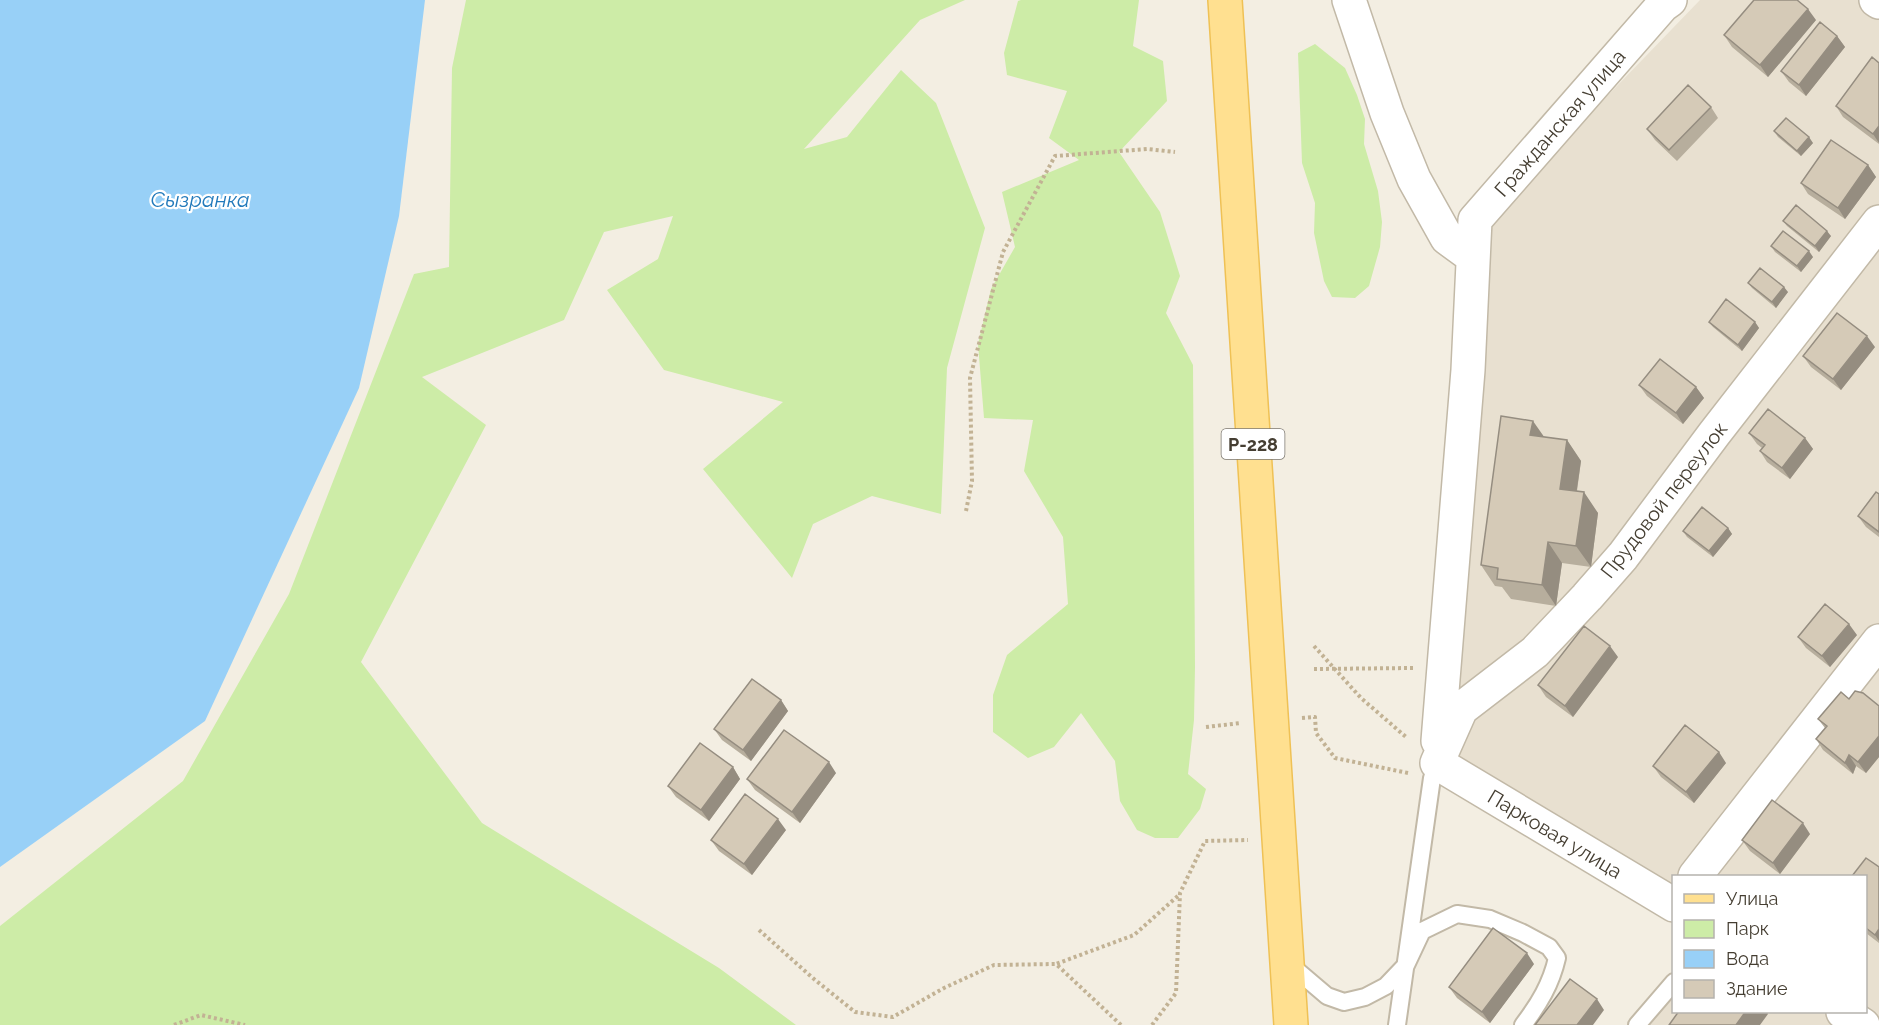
<svg xmlns="http://www.w3.org/2000/svg" width="1879" height="1025" font-family="Raleway,sans-serif">
<style>
.residential{fill:#e8e0d0}
.green{fill:#cdeca7}
.water{fill:#98d0f7}
.lines{fill:none;stroke-linecap:round;stroke-linejoin:round}
.service-casing{stroke:#c2b9a7;stroke-width:20}
.minor-casing{stroke:#c2b9a7;stroke-width:36}
.primary-casing{stroke:#efc155;stroke-width:36}
.path{stroke:#c2b294;stroke-width:4;stroke-dasharray:3 3;stroke-linecap:butt}
.service{stroke:#fff;stroke-width:16}
.minor{stroke:#fff;stroke-width:33}
.primary{stroke:#ffe090;stroke-width:33}
.wall{fill:#b7ae9d}
.shaded-wall{fill:#958d80}
.building{fill:#d5cab7;stroke:#958d80;stroke-width:1.5}
.labels{text-anchor:middle;dominant-baseline:central;stroke-width:4.5;stroke-linejoin:round;paint-order:stroke}
.shield{fill:#fff;stroke:#7d7870;stroke-width:1.5}
.shield-label{font-size:18px;font-weight:bold;fill:#453e32}
.street-label{font-size:20px;fill:#453e32;stroke:#fff}
.water-label{font-size:21px;font-style:italic;fill:#227abb;stroke:#fff}
</style>
<rect width="100%" height="100%" fill="#f3eee2"/>
<!-- residential -->
<path class="residential" d="M1700 0H1879V1025H1638L1673 977 1674 1012H1866V876H1674L1673 911 1456 754 1477 231Z"/>
<!-- green -->
<path class="green" d="M466 0H965L920 20 804 149 847 137 901 70 936 103 985 228 947 368 941 514 872 496 813 524 792 578 703 469 783 402 664 370 607 290 658 259 673 216 604 232 564 320 422 377 486 425 361 662 482 823 719 968 796 1025H0V926L183 781 289 594 414 274 449 267 452 68Z
M1021 0H1139L1133 46 1163 61 1167 101 1119 152 1160 212 1180 276 1166 313 1193 365 1195 667 1194 720 1188 774 1206 789 1200 809 1178 838H1155L1137 830 1120 801 1115 761 1081 713 1054 747 1028 758 993 732V695L1007 655 1068 604 1063 537 1024 471 1033 420 984 418 978 344 991 289 1015 247 1002 192 1079 160 1049 138 1067 91 1007 75 1004 53 1018 1Z
M1315 44 1345 68 1357 95 1365 119 1364 144 1378 191 1382 222 1380 247 1369 286 1355 298 1332 297 1324 281 1314 233 1315 203 1302 163 1298 53Z"/>
<!-- water -->
<path class="water" d="M0 0H425L399 216 359 388 205 721 0 867Z"/>
<g class="lines">
<defs>
<path id="service" d="M1287 962 1327 996 1344 1002 1365 997 1386 986 1406 965 1422 931 1457 914 1490 919 1523 933 1549 947 1557 958C1551 984 1539 1004 1523 1025
M1397 1025 1432 778
M1637 1025 1674 982"/>
<path id="minor" d="M1349 0 1387 113 1414 179 1447 238 1473 257
M1876 0 1879 2
M1438 741 1468 370 1475 220 1663 5 1670 0
M1695 876 1879 641
M1674 905 1437 763 1461 709 1535 652 1587 597 1623 556 1714 434 1879 222
M1843 1012 1863 1025"/>
<path id="primary" d="M1225 0 1291 1025"/>
</defs>
<!-- service casing -->
<use href="#service" class="service-casing"/>
<!-- minor casing -->
<use href="#minor" class="minor-casing"/>
<!-- primary casing -->
<use href="#primary" class="primary-casing"/>
<!-- path -->
<path class="path" d="M966 511 972 481 970 378 1003 252 1055 156 1147 149 1175 152
M1314 646 1361 698 1406 737
M1314 669 1413 668
M1302 718 1315 717 1316 733 1335 758 1408 773
M1206 727 1241 723
M759 930 814 979 855 1012 893 1017 944 988 994 965 1056 964
M174 1025 201 1015 245 1025
M1121 1025 1056 964 1134 935 1180 894
M1152 1025 1176 993 1180 893 1205 841 1248 840"/>
<!-- service -->
<use href="#service" class="service"/>
<!-- minor -->
<use href="#minor" class="minor"/>
<!-- primary -->
<use href="#primary" class="primary"/>
</g>
<!-- wall -->
<path class="wall" d="M1816 20 1768 77 1732 47 1724 35Z
M1837 36 1845 47 1806 96 1789 82 1781 71Z
M1879 63V144L1843 117 1836 106Z
M1711 107 1718 118 1677 161 1655 140 1647 129Z
M1774 131 1813 143 1801 156 1778 137Z
M1868 165 1876 177 1845 219 1808 194 1801 183Z
M1783 221 1831 236 1819 252 1787 226Z
M1771 246 1813 257 1801 272 1775 252Z
M1748 283 1788 292 1776 308 1752 288Z
M1709 322H1755L1759 328 1742 351 1713 327Z
M1875 347 1841 390 1811 367 1803 356Z
M1639 385 1696 387 1704 398 1683 424 1647 396Z
M1749 433 1805 438 1813 449 1790 479 1767 462 1760 451 1762 448 1757 444Z
M1544 437 1567 440 1581 461 1577 491 1598 513 1591 567 1562 563 1556 606 1511 599 1502 587 1495 586 1481 565Z
M1879 494V537L1866 527 1858 516Z
M1728 528 1732 534 1713 557 1687 537 1683 531Z
M1857 635 1830 667 1806 648 1798 637Z
M1618 657 1573 717 1546 697 1538 685Z
M1849 699 1879 706V757L1866 773 1856 766 1853 774 1823 750 1816 739 1825 728 1818 719Z
M781 700 788 711 751 761 722 740 714 729Z
M1726 763 1694 803 1661 777 1653 766Z
M733 767 740 779 709 821 676 797 668 786Z
M836 773 800 823 755 790 747 779Z
M786 830 752 875 719 851 711 840Z
M1810 834 1780 874 1750 851 1742 840Z
M1879 867V943L1866 933V876Z
M1534 964 1490 1023 1457 998 1449 987Z"/>
<!-- shaded-wall -->
<path class="shaded-wall" d="M1808 9 1816 20 1768 77 1760 65Z
M1837 36 1845 47 1806 96 1799 85Z
M1879 126V143L1873 134Z
M1809 137 1813 143 1801 156 1797 151Z
M1868 165 1876 177 1845 219 1838 208Z
M1827 231 1831 236 1819 252 1815 246Z
M1809 251 1813 257 1801 272 1797 266Z
M1784 287 1788 292 1776 308 1772 302Z
M1755 322 1759 328 1742 351 1738 345Z
M1867 336 1875 347 1841 390 1833 379Z
M1696 387 1704 398 1683 424 1676 413Z
M1533 421 1547 441 1530 435Z
M1805 438 1813 449 1790 479 1782 468Z
M1567 440 1581 461 1574 509 1560 489Z
M1584 492 1598 513 1591 567 1576 546Z
M1728 528 1732 534 1713 557 1709 551Z
M1548 542 1562 563 1556 606 1542 585Z
M1849 624 1857 635 1830 667 1822 656Z
M1610 646 1618 657 1573 717 1565 706Z
M781 700 788 711 751 761 743 750Z
M1879 736V757L1866 773 1858 762Z
M1719 752 1726 763 1694 803 1686 792Z
M1849 755 1856 766 1853 774 1845 763Z
M829 762 836 773 800 823 792 812Z
M733 767 740 779 709 821 701 810Z
M778 819 786 830 752 875 744 864Z
M1803 823 1810 834 1780 874 1773 863Z
M1879 929V941L1875 935Z
M1527 953 1534 964 1490 1023 1482 1012Z
M1597 999 1604 1010 1593 1025H1577Z
M1746 1011H1767L1768 1014 1760 1025H1736Z"/>
<!-- building -->
<path class="building" d="M1754 0H1797L1808 9 1760 65 1724 35Z
M1820 22 1837 36 1799 85 1781 71Z
M1872 57 1879 63V126L1873 134 1836 106Z
M1688 85 1711 107 1669 150 1647 129Z
M1786 118 1809 137 1797 151 1774 131Z
M1831 140 1868 165 1838 208 1801 183Z
M1796 205 1827 231 1815 246 1783 221Z
M1783 231 1809 251 1797 266 1771 246Z
M1760 268 1784 287 1772 302 1748 283Z
M1726 299 1755 322 1738 345 1709 322Z
M1837 313 1867 336 1833 379 1803 356Z
M1660 359 1696 387 1676 413 1639 385Z
M1768 409 1805 438 1782 468 1760 451 1765 445 1749 433Z
M1501 416 1533 421 1530 435 1567 440 1560 489 1584 492 1576 546 1548 542 1542 585 1497 579 1498 568 1481 565Z
M1876 492 1879 494V532L1858 516Z
M1702 507 1728 528 1709 551 1683 531Z
M1825 604 1849 624 1822 656 1798 637Z
M1584 626 1610 646 1565 706 1538 685Z
M752 679 781 700 743 750 714 729Z
M1855 691 1863 693 1879 706V736L1858 762 1849 755 1845 763 1816 739 1827 726 1818 719 1841 692 1849 699Z
M1685 725 1719 752 1686 792 1653 766Z
M784 730 829 762 792 812 747 779Z
M700 743 733 767 701 810 668 786Z
M745 794 778 819 744 864 711 840Z
M1772 800 1803 823 1773 863 1742 840Z
M1866 858 1879 867V929L1875 935 1866 928V876H1852Z
M1493 928 1527 953 1482 1012 1449 987Z
M1570 979 1597 999 1577 1025H1535Z
M1679 1011H1746L1736 1025H1669Z"/>
<g class="labels">
<!-- shield labels -->
<rect class="shield" x="1221.5" y="429" width="63" height="30" rx="4.5"/>
<g class="shield-label">
<text x="1253" y="444">Р-228</text>
</g>
<!-- street labels -->
<g class="street-label">
<text transform="translate(1560 123) rotate(-49)">Гражданская улица</text>
<text transform="translate(1664 500) rotate(-52)">Прудовой переулок</text>
<text transform="translate(1555 834) rotate(31)">Парковая улица</text>
</g>
<!-- water labels -->
<g class="water-label">
<text x="200" y="199">Сызранка</text>
</g>
</g>
<!-- legend -->
<rect x="1672" y="875" width="195" height="138" fill="#ffffff" stroke="#b5b2ad" stroke-width="1.5"/>
<rect x="1684" y="894" width="30" height="9" fill="#ffe090" stroke="#b5b2ad" stroke-width="1.5"/>
<text x="1726" y="905" font-size="18" fill="#453e32">Улица</text>
<rect x="1684" y="920" width="30" height="18" fill="#cdeca7" stroke="#b5b2ad" stroke-width="1.5"/>
<text x="1726" y="935" font-size="18" fill="#453e32">Парк</text>
<rect x="1684" y="950" width="30" height="18" fill="#98d0f7" stroke="#b5b2ad" stroke-width="1.5"/>
<text x="1726" y="965" font-size="18" fill="#453e32">Вода</text>
<rect x="1684" y="980" width="30" height="18" fill="#d5cab7" stroke="#b5b2ad" stroke-width="1.5"/>
<text x="1726" y="995" font-size="18" fill="#453e32">Здание</text>
</svg>
